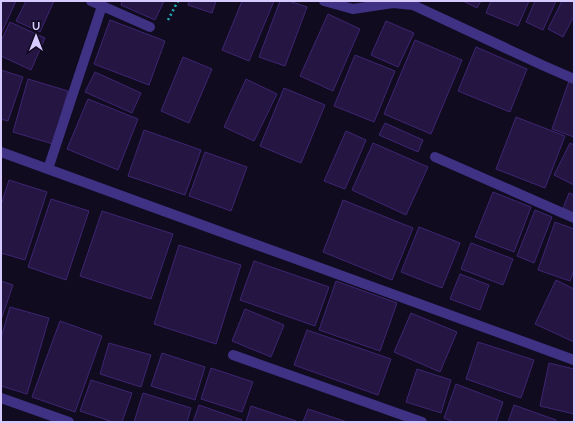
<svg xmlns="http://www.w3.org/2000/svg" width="575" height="423" font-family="Raleway,sans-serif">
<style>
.building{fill:#241543;stroke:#3e2571}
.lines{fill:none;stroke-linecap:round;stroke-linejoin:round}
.path{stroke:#22afbb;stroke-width:2.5;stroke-dasharray:2 3;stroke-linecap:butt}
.street{stroke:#3f3184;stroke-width:10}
</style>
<rect width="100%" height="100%" fill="#110b20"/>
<!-- building -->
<path class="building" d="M1 1H16L1 34Z
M26 1H54L40 32 16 21Z
M122 1H164L155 20 121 5Z
M189 1H216L212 13 188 5Z
M242 1H274L249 61 222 50Z
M280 1H289L307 7 285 66 259 57Z
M463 1H481L477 8Z
M491 1H529L518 26 486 13Z
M535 1H556L543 30 526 22Z
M562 1H574V16L563 37 548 29Z
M328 14 360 29 333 91 300 76Z
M110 20 165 41 149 85 94 64Z
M386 21 414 33 398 67 371 55Z
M10 22 45 38 31 70 1 56V41Z
M415 40 462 60 431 134 384 114Z
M476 47 527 69 510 112 458 91Z
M355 55 395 71 374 122 334 106Z
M183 57 212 69 189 123 161 111Z
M1 70 23 77 8 121 1 119Z
M95 72 141 93 132 113 85 92Z
M28 79 68 91 53 144 13 132Z
M246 79 277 94 254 141 224 127Z
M569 81 574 82V137L552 129Z
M284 88 325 105 301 163 260 146Z
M88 99 138 119 118 170 67 149Z
M516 117 565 136 545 188 496 169Z
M385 123 423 140 418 152 379 135Z
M144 130 201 150 185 195 128 176Z
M346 131 366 140 345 189 324 181Z
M373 143 428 167 406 215 352 190Z
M570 143 574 145V185L554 175Z
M205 152 247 167 231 211 189 196Z
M9 180 47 192 25 260 1 253V205Z
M493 192 531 207 514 252 475 237Z
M569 193 574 195V213L563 208Z
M51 199 89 211 66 280 28 267Z
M343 200 413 228 392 280 323 252Z
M535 210 552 217 534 263 517 256Z
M102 211 173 234 151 299 80 276Z
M555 222 574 229V270L570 281 538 270Z
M419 227 460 243 442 288 401 272Z
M471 243 513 259 503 285 461 269Z
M179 245 241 265 216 344 154 324Z
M254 261 329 287 315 326 240 300Z
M460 274 489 285 480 310 450 299Z
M556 280 574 289V342L535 324Z
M1 281 13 285 1 320Z
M336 281 397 303 380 351 319 330Z
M10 307 49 318 27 394 1 386V338Z
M245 309 284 325 271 357 232 341Z
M411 313 457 332 440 372 394 352Z
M60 321 102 336 75 412 32 397Z
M307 330 391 359 378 395 294 365Z
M478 342 534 360 521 398 466 379Z
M109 343 151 355 141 387 100 374Z
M162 353 205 367 195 400 151 386Z
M549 363 574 369V414L540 406Z
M211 368 253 382 242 412 201 399Z
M417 369 451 380 441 413 406 402Z
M91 380 132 393 122 422H113L80 411Z
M456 384 503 402 496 422H454L444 418Z
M143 393 191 408 187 422H134Z
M199 405 242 420 241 422H193Z
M514 405 556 420V422H508Z
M251 406 296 421V422H246Z
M308 409 347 422H303Z"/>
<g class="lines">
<!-- path -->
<path class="path" d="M168 20 178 1"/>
<!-- street -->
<path class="street" d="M91 1 150 27
M324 1 353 9 393 3 413 5 542 65 574 79
M1 152 574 360
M435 157 574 218
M48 169 102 6
M233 355 422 422
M1 398 69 422"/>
</g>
<!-- border -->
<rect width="575" height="423" fill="none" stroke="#d7caff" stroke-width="4"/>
<!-- north arrow -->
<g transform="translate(36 36)" stroke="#110b20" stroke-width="3" paint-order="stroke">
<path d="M0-3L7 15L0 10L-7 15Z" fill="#d7caff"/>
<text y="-6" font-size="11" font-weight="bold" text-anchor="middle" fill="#d7caff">U</text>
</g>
</svg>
